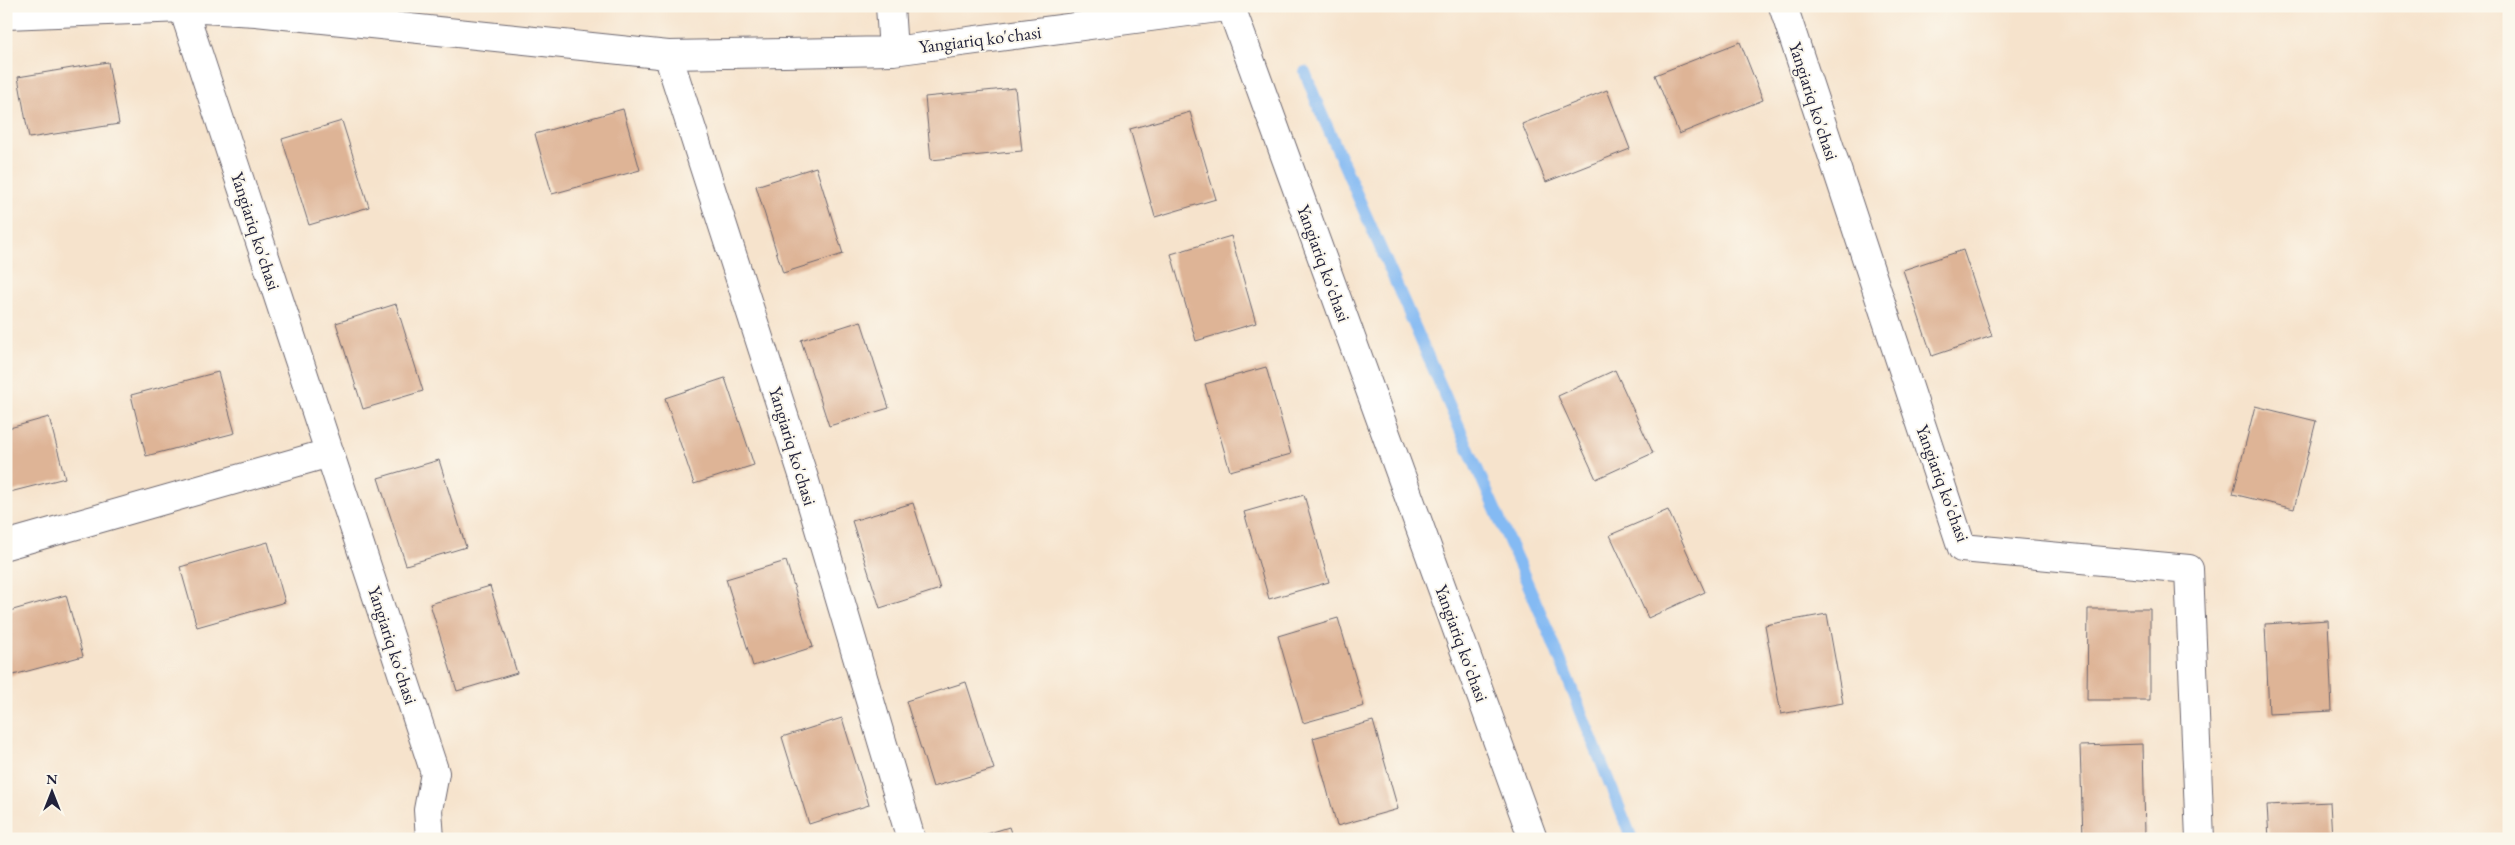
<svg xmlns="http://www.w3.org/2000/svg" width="2515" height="845" font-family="'EB Garamond',serif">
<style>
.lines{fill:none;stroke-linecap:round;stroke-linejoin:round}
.stream{stroke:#84baf3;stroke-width:12}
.building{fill:#deb496}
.minor-casing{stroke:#6c666e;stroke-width:30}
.minor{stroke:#fff;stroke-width:28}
.labels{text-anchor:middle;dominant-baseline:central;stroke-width:4;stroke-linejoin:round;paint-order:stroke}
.street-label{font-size:18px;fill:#22223b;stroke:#fbf7ec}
</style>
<rect width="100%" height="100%" fill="#fbf7ec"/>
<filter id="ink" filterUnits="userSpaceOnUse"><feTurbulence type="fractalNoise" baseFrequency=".02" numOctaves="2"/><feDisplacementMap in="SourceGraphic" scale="10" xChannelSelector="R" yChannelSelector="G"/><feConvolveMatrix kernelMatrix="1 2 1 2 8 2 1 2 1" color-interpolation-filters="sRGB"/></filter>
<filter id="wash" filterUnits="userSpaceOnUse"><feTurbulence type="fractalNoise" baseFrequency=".0096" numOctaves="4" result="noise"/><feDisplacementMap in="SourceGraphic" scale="20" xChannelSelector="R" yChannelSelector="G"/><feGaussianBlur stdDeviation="1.12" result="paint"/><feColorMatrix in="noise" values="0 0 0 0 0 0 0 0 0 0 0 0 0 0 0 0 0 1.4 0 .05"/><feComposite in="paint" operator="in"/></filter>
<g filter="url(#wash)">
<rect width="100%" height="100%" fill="#f6e3cc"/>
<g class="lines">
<!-- stream -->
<path class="stream" d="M1305 72 1319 108 1551 637 1632 839"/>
</g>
<g id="blocks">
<!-- building -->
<path class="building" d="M1740 42 1763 100 1679 134 1655 75Z
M108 62 119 124 29 138 18 77Z
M1015 88 1022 151 931 160 925 97Z
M1607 90 1630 149 1546 182 1522 124Z
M623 109 640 170 552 194 535 134Z
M1190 112 1216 199 1155 217 1130 129Z
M342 121 369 207 309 225 282 139Z
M816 167 843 254 783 273 756 186Z
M1231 236 1256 323 1196 341 1171 254Z
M1963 250 1992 336 1932 356 1903 270Z
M396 304 423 391 363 409 336 323Z
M861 321 889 408 829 426 801 340Z
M1266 367 1291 454 1230 471 1205 384Z
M1615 370 1653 453 1596 479 1558 396Z
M218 372 235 433 146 456 131 395Z
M725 378 754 465 694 484 665 398Z
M2255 406 2316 421 2294 509 2233 494Z
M49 417 65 478 6 493V429Z
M439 460 466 547 406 565 378 478Z
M1304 495 1329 582 1269 599 1244 512Z
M913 503 940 589 880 608 852 521Z
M1668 510 1705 592 1648 618 1610 535Z
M268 542 285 602 197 627 180 567Z
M786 561 813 647 753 666 726 579Z
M490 586 517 673 457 691 430 604Z
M66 595 83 656 6 677V612Z
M2088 609H2150V700H2087Z
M1827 614 1843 703 1781 714 1765 625Z
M1338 618 1364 706 1303 723 1278 636Z
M2328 620 2332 711 2269 714 2265 624Z
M966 682 994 769 933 787 906 701Z
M842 718 869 805 809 824 782 737Z
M1373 721 1398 809 1337 826 1313 738Z
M2143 744 2145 835 2083 837 2080 746Z
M2330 802 2332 839H2269L2267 805Z
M1009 827 1013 839H974V838Z"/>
</g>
</g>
<g filter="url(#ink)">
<use href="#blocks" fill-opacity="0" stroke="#6c666e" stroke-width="1"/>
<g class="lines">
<defs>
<path id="minor" d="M890 6 893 51
M1783 6 1962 548 2189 569 2200 839
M1231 7 1533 839
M183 8 435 773 428 810 430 839
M6 15 183 8 256 12 668 55 893 51 1233 6
M668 55 804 478 911 839
M6 545 329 453"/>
</defs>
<!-- minor casing -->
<use href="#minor" class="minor-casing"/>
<!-- minor -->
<use href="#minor" class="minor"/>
</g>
</g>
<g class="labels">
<!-- street labels -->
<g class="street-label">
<text transform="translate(980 39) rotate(-7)">Yangiariq ko'chasi</text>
<text transform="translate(1814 101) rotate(72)">Yangiariq ko'chasi</text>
<text transform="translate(256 231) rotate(72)">Yangiariq ko'chasi</text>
<text transform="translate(1324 263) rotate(70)">Yangiariq ko'chasi</text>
<text transform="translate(793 446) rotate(73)">Yangiariq ko'chasi</text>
<text transform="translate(1943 483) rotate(70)">Yangiariq ko'chasi</text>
<text transform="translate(1462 643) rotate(70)">Yangiariq ko'chasi</text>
<text transform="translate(393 645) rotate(72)">Yangiariq ko'chasi</text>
</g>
</g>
<!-- margin -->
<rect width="2515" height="845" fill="none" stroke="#fbf7ec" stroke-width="25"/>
<!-- north arrow -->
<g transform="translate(52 792)" stroke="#fbf7ec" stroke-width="4" paint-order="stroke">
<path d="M0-4L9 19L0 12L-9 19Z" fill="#22223b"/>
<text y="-8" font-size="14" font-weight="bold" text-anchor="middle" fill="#22223b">N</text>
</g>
</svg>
